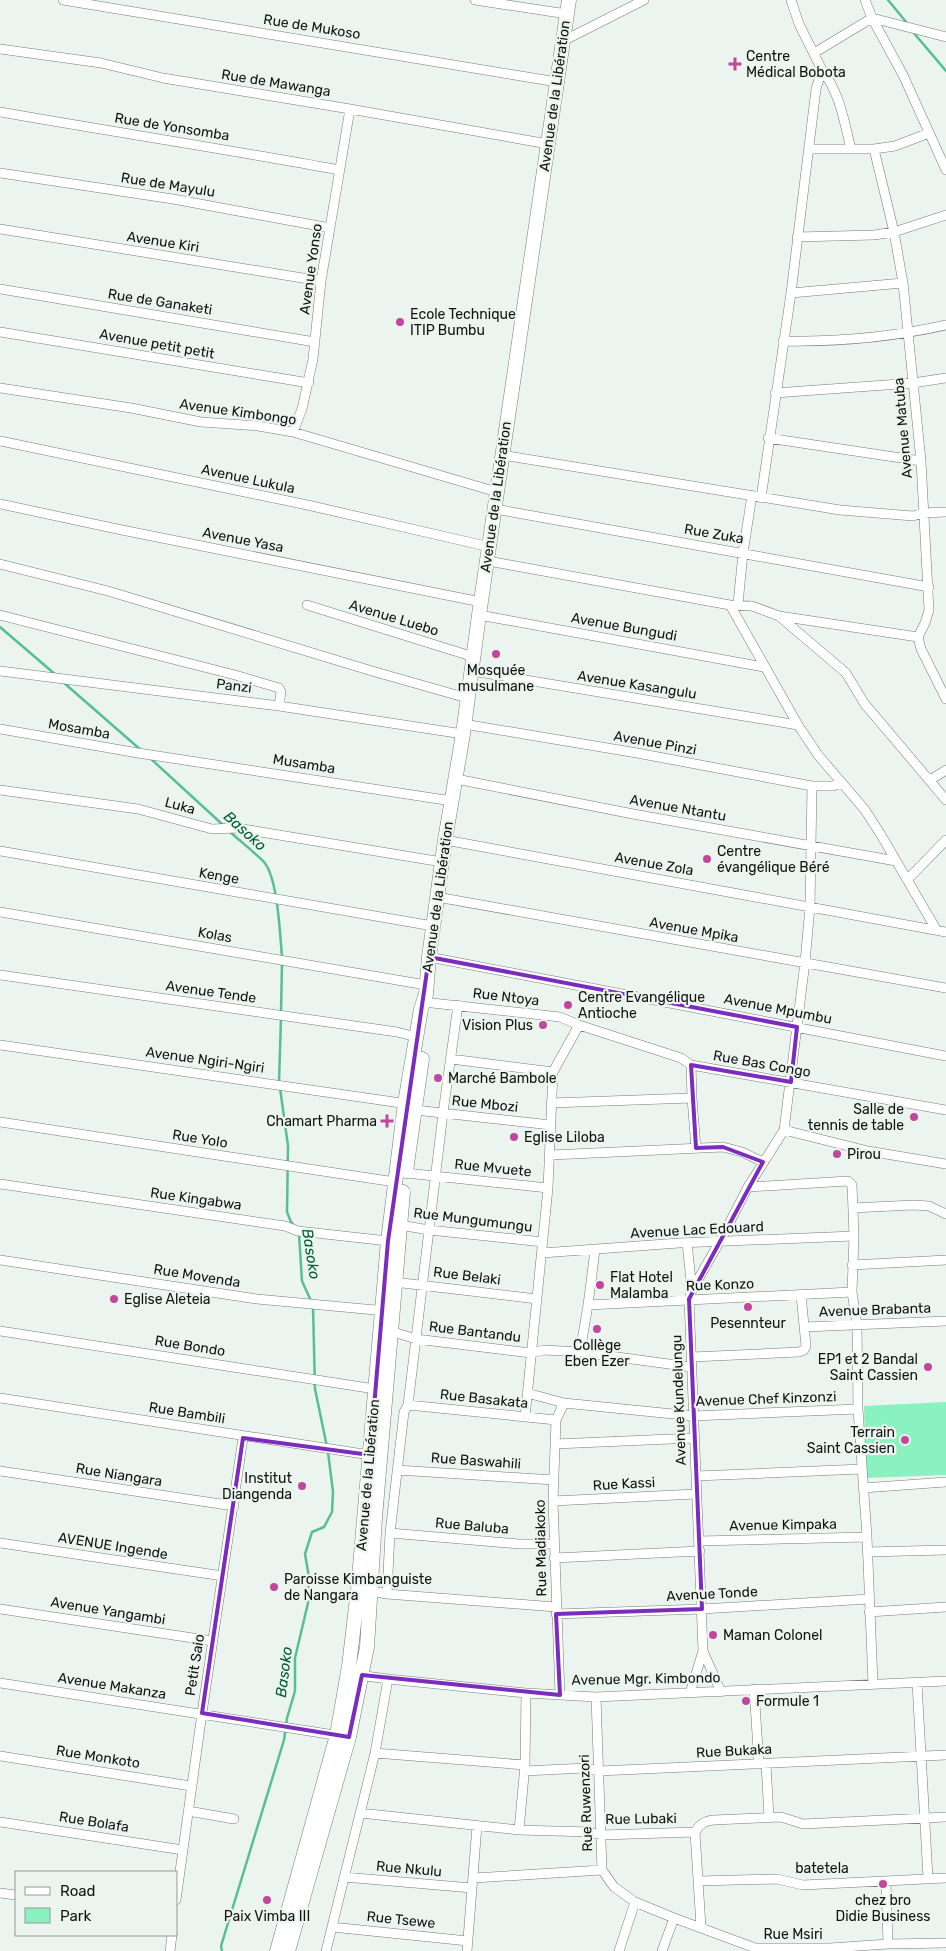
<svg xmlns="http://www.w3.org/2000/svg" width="946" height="1951" font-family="Rubik,sans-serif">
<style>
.green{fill:#8af2c0}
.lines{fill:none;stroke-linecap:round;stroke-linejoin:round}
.stream{stroke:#56c090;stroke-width:2.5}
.minor-casing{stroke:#757c78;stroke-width:10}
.highway-casing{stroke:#757c78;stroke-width:15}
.minor{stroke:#fff;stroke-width:9}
.highway{stroke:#fff;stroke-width:14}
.marked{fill:none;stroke:#7b2cbf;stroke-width:4;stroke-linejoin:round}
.poi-dot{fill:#c0479b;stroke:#ecf4ef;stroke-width:2}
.labels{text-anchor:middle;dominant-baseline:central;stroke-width:4.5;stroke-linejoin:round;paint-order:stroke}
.street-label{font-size:14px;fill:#111312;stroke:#ecf4ef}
.poi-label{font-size:14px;fill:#111312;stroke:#ecf4ef;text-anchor:start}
.water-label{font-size:15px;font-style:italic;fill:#005a3b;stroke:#ecf4ef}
</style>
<rect width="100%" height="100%" fill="#ecf4ef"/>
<!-- green -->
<path class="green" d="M946 1402V1475L866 1478 864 1406Z"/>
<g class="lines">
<!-- stream -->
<path class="stream" d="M888 0 907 23
M913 32 946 71
M0 627 56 675
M63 682 142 751
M150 758 223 825
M229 831C240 841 253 851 264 862 278 878 280 935 282 957
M281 1012 282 963
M279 1082 281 1018
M280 1088 288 1146 287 1212 291 1222 295 1227
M299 1234 302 1281 311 1301
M313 1306 315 1389 327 1447
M222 1951 221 1946 284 1740 287 1718 295 1691V1658L308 1603 309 1577 305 1554 312 1532 324 1527 332 1512 333 1492 328 1452"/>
<defs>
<path id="minor" d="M63 0 557 82
M475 0 567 14
M865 0 872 18 903 75 946 170
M563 41 644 0
M0 49 101 63 163 78 350 109 548 144
M814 53 872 18 946 37
M822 70C840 93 844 121 851 149
M0 112C113 132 226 149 339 170
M809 149H874L895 146 929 133
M874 149 894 232 903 283 921 461 929 610 925 623 918 637 921 649 946 699
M0 173 173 199 330 228
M0 229 321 281
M797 237 874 235 894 232 946 215
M0 289 315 342
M791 293 903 283
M0 332 309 383
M783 341C837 342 893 337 946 325
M0 388 131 408 201 422 258 426 293 432 497 492
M775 393 913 383 946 378
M293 432 302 409 313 359 321 281 350 109
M768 438 921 461
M0 441 312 506 490 547
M502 455 840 510 913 516 923 513 946 512
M761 498 791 293 816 89 822 70 799 24 791 0
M0 504 122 530 481 602
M495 509 929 587
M488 561 730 605 752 606 779 616 918 637
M0 564 108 591 372 671 467 698
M738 604 743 553 752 495
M307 605 474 657
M730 605 798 725 818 755 865 810 881 835 936 929
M0 615 235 675 279 688 281 692 279 706
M479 615 764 667
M779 616 846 673 864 703 946 800
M0 671 279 706 463 734
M472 671 798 725
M464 724 637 753 812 786H833L841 783
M0 729 138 753 452 801
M456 779 633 814 896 861
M930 780 946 770
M0 790 138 809 212 829 237 828 442 862
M445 840 946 932
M0 851 433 926
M907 880 946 840
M437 897 946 988
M0 912 426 985
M429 957 946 1056
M0 975 397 1032 417 1037
M423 1002 560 1017 579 1025 681 1058 691 1065 946 1110
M0 1045 408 1104
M451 1059 553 1072
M691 1065 692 1098 696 1148
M551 1103 692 1098
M415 1110 551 1125
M0 1122 395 1182
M784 1130 868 1151 946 1164
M551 1155 723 1147 742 1152 763 1162
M406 1173 548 1188
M0 1184 285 1226 298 1231 388 1241
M748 1187 848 1181 852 1185 854 1236 852 1292 857 1325 858 1409 867 1537 873 1684
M853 1208 913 1205 929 1206 946 1214
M400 1225 429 1230 543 1242
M687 1243 692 1290
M595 1250 588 1305 580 1352 691 1367
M542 1253 679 1243 854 1236
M0 1260 257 1299 386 1311
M852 1265 946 1260
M394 1282 537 1299
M588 1305 852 1292
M805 1327 946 1321
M0 1331 375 1389
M390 1331 416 1339 531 1353 544 1350 580 1352
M692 1357 799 1352 804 1350 806 1346 801 1295
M527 1393 564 1403 693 1416 858 1409
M0 1398 370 1455
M408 1405 556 1420
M525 1417 548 1188 553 1072 579 1025
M555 1444 694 1438
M397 1470 554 1480
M0 1471 234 1506
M696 1476 862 1469
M863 1488 946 1482
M553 1501 696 1494
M390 1533 519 1544H553
M699 1541 867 1537
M0 1543 223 1576
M867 1552 946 1550
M554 1558 700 1551
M371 1591 387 1594 556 1607
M387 1594 390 1533 404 1412 408 1405 443 1113 458 1005
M0 1609 213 1641
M869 1612 946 1607
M556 1614 702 1609 869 1599
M703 1651 721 1692
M358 1675 388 1679 526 1693 596 1697 946 1681
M0 1683 341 1736
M917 1683 928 1878
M754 1689 759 1764
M690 1693 703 1651 689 1299 692 1290 720 1241 748 1187 784 1130 805 962 810 907 812 786
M560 1695 553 1501 556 1420 564 1403
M596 1697 602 1870
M375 1753 525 1765
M0 1756 191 1786
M766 1764 769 1817
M524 1771 586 1768 599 1771 946 1755
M188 1811 234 1819
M360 1813 519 1830 590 1832 602 1835 695 1832C700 1824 704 1821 714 1820L781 1817 803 1824 946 1817
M0 1822 183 1850
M519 1830 525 1765 526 1693
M695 1832 701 1927
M602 1870 614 1887 635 1902 674 1918 755 1948H830L888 1944 946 1943
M344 1877 472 1888
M474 1878 602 1870
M698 1881 777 1879 803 1885 946 1878
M886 1881 888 1944
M0 1893 16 1895
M176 1900 202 1713 243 1438 245 1436
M332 1927 468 1941
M170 1951 172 1935
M326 1951 375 1753 388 1679
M467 1951 477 1826
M619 1951 635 1902
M662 1951 674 1918"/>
<path id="highway" d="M406 1171 422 1059
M277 1951 337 1735 349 1666 358 1590 388 1241 405 1103 421 1009 426 994 429 957 445 840 463 734 479 615 569 0
M288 1951 349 1737 367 1647 375 1518 403 1192"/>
</defs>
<!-- minor casing -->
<use href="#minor" class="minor-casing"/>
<!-- highway casing -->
<use href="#highway" class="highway-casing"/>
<!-- minor -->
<use href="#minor" class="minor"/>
<!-- highway -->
<use href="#highway" class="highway"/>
</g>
<!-- marked area -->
<path class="marked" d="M429 957 797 1027 791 1082 691 1065 696 1148 723 1147 763 1162 689 1299 702 1609 556 1614 560 1695 362 1675 349 1737 202 1713 243 1438 370 1455 388 1241Z"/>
<!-- markers -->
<g class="poi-dot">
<path d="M732.5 56.5h5v5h5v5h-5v5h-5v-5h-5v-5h5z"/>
<circle cx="400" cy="322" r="5"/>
<circle cx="496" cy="654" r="5"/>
<circle cx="707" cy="859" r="5"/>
<circle cx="568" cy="1005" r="5"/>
<circle cx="543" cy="1025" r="5"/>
<circle cx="438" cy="1078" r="5"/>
<circle cx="914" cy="1117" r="5"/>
<path d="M384.5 1113.5h5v5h5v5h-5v5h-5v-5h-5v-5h5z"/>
<circle cx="514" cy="1137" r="5"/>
<circle cx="837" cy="1154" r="5"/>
<circle cx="600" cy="1285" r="5"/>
<circle cx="114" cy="1299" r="5"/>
<circle cx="748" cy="1307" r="5"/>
<circle cx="597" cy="1329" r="5"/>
<circle cx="928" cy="1367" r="5"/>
<circle cx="905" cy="1440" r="5"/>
<circle cx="302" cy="1486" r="5"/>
<circle cx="274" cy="1587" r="5"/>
<circle cx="713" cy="1635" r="5"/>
<circle cx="746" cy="1701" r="5"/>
<circle cx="883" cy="1884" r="5"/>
<circle cx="267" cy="1900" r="5"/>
</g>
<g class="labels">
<!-- street labels -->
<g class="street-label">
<text transform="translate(312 27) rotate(9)">Rue de Mukoso</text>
<text transform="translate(276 83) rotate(9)">Rue de Mawanga</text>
<text transform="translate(555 96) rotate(-82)">Avenue de la Libération</text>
<text transform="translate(172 127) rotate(9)">Rue de Yonsomba</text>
<text transform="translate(168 185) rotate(9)">Rue de Mayulu</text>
<text transform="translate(163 242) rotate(9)">Avenue Kiri</text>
<text transform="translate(311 269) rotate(-82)">Avenue Yonso</text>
<text transform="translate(160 302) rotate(9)">Rue de Ganaketi</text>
<text transform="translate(157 344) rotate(10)">Avenue petit petit</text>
<text transform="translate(238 412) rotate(8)">Avenue Kimbongo</text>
<text transform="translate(903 428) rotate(-95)">Avenue Matuba</text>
<text transform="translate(248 479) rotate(12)">Avenue Lukula</text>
<text transform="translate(496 497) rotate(-82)">Avenue de la Libération</text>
<text transform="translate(714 534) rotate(10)">Rue Zuka</text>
<text transform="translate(243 540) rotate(11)">Avenue Yasa</text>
<text transform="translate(394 618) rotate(17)">Avenue Luebo</text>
<text transform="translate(624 627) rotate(10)">Avenue Bungudi</text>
<text transform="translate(637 685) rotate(9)">Avenue Kasangulu</text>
<text transform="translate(234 686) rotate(7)">Panzi</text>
<text transform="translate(79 729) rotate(10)">Mosamba</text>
<text transform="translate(655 743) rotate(10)">Avenue Pinzi</text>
<text transform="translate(304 764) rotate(9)">Musamba</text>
<text transform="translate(180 806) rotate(15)">Luka</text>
<text transform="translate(678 808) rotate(10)">Avenue Ntantu</text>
<text transform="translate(654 864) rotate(10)">Avenue Zola</text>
<text transform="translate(219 876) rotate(10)">Kenge</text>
<text transform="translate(438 897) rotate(-82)">Avenue de la Libération</text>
<text transform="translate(694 930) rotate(10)">Avenue Mpika</text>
<text transform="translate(215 935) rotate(10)">Kolas</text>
<text transform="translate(211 992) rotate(8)">Avenue Tende</text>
<text transform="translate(506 997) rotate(7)">Rue Ntoya</text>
<text transform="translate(778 1009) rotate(11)">Avenue Mpumbu</text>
<text transform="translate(205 1060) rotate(8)">Avenue Ngiri-Ngiri</text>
<text transform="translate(762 1064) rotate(10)">Rue Bas Congo</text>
<text transform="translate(485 1104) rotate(6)">Rue Mbozi</text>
<text transform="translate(200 1139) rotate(9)">Rue Yolo</text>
<text transform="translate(493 1168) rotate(6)">Rue Mvuete</text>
<text transform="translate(196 1199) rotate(8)">Rue Kingabwa</text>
<text transform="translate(473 1220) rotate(7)">Rue Mungumungu</text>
<text transform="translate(697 1230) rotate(-3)">Avenue Lac Edouard</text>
<text transform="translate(197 1276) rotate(9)">Rue Movenda</text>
<text transform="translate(467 1276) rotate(7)">Rue Belaki</text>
<text transform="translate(720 1285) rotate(-2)">Rue Konzo</text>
<text transform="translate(875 1310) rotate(-2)">Avenue Brabanta</text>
<text transform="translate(475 1332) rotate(7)">Rue Bantandu</text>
<text transform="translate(190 1346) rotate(9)">Rue Bondo</text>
<text transform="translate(484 1399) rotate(6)">Rue Basakata</text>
<text transform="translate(766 1399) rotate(-2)">Avenue Chef Kinzonzi</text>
<text transform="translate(679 1400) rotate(-92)">Avenue Kundelungu</text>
<text transform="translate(187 1413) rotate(9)">Rue Bambili</text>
<text transform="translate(476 1461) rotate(4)">Rue Baswahili</text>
<text transform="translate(119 1475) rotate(9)">Rue Niangara</text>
<text transform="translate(368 1475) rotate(-85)">Avenue de la Libération</text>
<text transform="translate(624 1484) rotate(-3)">Rue Kassi</text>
<text transform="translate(783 1525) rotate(-1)">Avenue Kimpaka</text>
<text transform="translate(472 1526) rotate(5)">Rue Baluba</text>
<text transform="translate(113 1546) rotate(9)">AVENUE Ingende</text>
<text transform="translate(541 1548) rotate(-91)">Rue Madiakoko</text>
<text transform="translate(712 1594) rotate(-3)">Avenue Tonde</text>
<text transform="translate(108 1611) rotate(9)">Avenue Yangambi</text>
<text transform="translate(195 1665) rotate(-81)">Petit Saio</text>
<text transform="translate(646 1679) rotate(-1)">Avenue Mgr. Kimbondo</text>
<text transform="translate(112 1686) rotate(9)">Avenue Makanza</text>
<text transform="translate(734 1751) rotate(-3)">Rue Bukaka</text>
<text transform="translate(98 1757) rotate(9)">Rue Monkoto</text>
<text transform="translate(586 1803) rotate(-92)">Rue Ruwenzori</text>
<text transform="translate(641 1819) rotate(-1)">Rue Lubaki</text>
<text transform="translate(94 1822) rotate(9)">Rue Bolafa</text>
<text x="822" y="1868">batetela</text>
<text transform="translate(409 1869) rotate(5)">Rue Nkulu</text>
<text transform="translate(401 1920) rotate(6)">Rue Tsewe</text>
<text x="793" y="1934">Rue Msiri</text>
</g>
<!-- poi labels -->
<g class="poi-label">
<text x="746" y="56">Centre<tspan x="746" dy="16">Médical Bobota</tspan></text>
<text x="410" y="314">Ecole Technique<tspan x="410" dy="16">ITIP Bumbu</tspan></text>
<text x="496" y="670" text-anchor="middle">Mosquée<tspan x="496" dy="16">musulmane</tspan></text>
<text x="717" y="851">Centre<tspan x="717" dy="16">évangélique Béré</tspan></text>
<text x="578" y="997">Centre Evangélique<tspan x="578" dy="16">Antioche</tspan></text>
<text x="533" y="1025" text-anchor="end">Vision Plus</text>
<text x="448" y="1078">Marché Bambole</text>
<text x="904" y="1109" text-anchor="end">Salle de<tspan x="904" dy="16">tennis de table</tspan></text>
<text x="377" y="1121" text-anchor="end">Chamart Pharma</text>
<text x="524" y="1137">Eglise Liloba</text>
<text x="847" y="1154">Pirou</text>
<text x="610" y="1277">Flat Hotel<tspan x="610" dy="16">Malamba</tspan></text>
<text x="124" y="1299">Eglise Aleteia</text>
<text x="748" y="1323" text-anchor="middle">Pesennteur</text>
<text x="597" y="1345" text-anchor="middle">Collège<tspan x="597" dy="16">Eben Ezer</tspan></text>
<text x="918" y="1359" text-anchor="end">EP1 et 2 Bandal<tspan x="918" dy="16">Saint Cassien</tspan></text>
<text x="895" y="1432" text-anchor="end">Terrain<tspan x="895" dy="16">Saint Cassien</tspan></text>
<text x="292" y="1478" text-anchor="end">Institut<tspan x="292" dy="16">Diangenda</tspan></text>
<text x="284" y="1579">Paroisse Kimbanguiste<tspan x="284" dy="16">de Nangara</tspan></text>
<text x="723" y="1635">Maman Colonel</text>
<text x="756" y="1701">Formule 1</text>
<text x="883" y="1900" text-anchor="middle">chez bro<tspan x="883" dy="16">Didie Business</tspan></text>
<text x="267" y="1916" text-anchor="middle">Paix Vimba III</text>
</g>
<!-- water labels -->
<g class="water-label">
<text transform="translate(245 831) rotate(42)">Basoko</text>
<text transform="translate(311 1254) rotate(81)">Basoko</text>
<text transform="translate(284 1672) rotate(-83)">Basoko</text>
</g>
</g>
<!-- legend -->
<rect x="15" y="1871" width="162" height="65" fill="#ecf4ef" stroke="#949a97"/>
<rect x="25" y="1887" width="25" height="8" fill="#ffffff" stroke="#949a97"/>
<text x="60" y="1896" font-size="15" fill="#111312">Road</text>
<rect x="25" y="1908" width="25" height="15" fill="#8af2c0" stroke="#949a97"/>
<text x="60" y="1921" font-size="15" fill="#111312">Park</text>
</svg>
